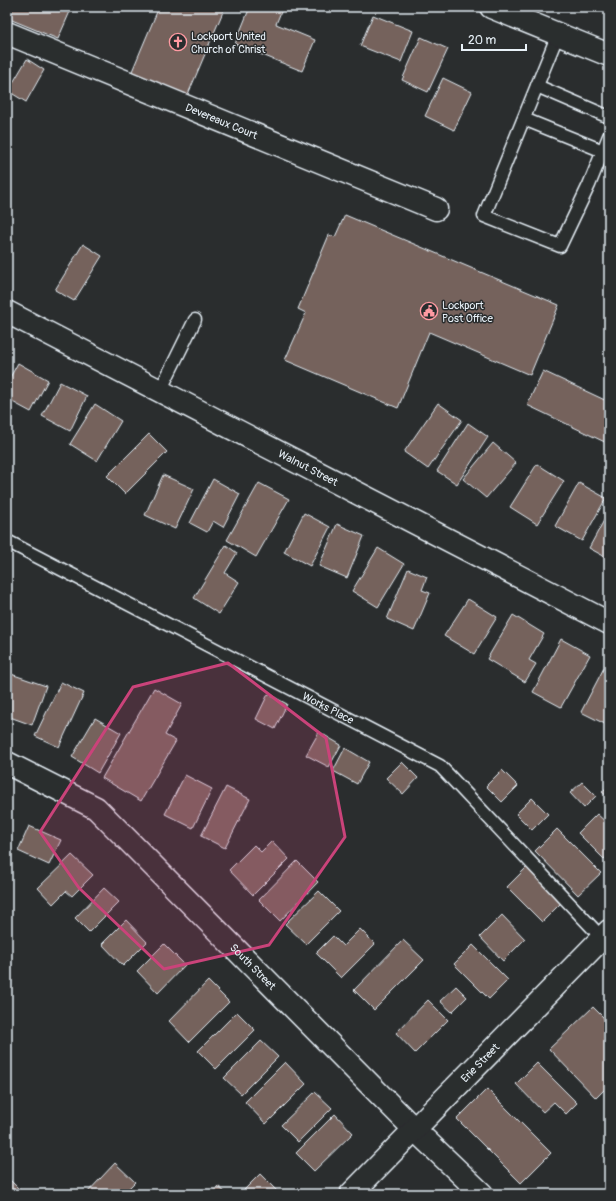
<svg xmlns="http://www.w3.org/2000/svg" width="616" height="1201" font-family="Pangolin,sans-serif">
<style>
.building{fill:#74625c;stroke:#e8f1f8}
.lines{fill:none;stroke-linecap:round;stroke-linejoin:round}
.service-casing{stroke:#e8f1f8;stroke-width:15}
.minor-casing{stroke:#e8f1f8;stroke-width:25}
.trunk-casing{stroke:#e8f1f8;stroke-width:25}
.service{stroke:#2a2d2e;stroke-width:12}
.minor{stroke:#2a2d2e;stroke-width:22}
.trunk{stroke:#2a2d2e;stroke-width:22}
.marked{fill:#ca437a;fill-opacity:0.2;stroke:#ca437a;stroke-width:3;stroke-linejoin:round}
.labels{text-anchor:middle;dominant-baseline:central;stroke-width:3;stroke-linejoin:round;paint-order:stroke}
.poi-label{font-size:11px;fill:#e8f1f8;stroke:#2a2d2e;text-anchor:start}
.street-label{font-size:11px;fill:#e8f1f8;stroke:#2a2d2e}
</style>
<rect width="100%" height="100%" fill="#2a2d2e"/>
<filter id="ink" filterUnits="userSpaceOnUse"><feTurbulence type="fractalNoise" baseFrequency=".025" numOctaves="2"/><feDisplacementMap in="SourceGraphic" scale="8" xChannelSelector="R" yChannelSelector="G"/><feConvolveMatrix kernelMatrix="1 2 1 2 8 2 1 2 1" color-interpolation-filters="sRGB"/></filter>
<g filter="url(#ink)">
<!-- building -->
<path class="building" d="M7 7H72L58 39 7 18Z
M159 7H225L186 99 130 76Z
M250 7H283L276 24 315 40 302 71 235 44Z
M373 15 413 31 401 62 360 46Z
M421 37 448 49 428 92 402 80Z
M27 59 44 70 26 102 8 91Z
M443 78 472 92 454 130 425 116Z
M345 215 559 305 530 375 429 332 398 408 285 360 306 313 298 309 329 235 335 237Z
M83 244 102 256 74 301 55 290Z
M18 363 48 380 31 412 7 399V383Z
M543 371 609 402V444L527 405Z
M60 382 87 396 70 431 42 416Z
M438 403 462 420 428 469 404 452Z
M95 404 121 421 97 461 70 444Z
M468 423 488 437 457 484 437 471Z
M149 434 167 452 125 494 107 476Z
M493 443 516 463 486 498 463 479Z
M537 464 564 481 537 524 510 507Z
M163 475 194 489 175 529 145 515Z
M213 479 240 494 223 527 213 521 207 532 190 523Z
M259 483 289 499 256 557 227 540Z
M579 483 606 498 582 541 555 526Z
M609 511V559L589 548Z
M304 513 330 527 310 566 284 552Z
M337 524 364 536 347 578 319 566Z
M226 545 237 553 225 573 239 582 219 614 194 598Z
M378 548 404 564 378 607 352 591Z
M408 569 427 577 422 590 430 593 414 631 387 619Z
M468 599 497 617 474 654 444 636Z
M513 615 544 634 529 660 536 664 525 682 487 659Z
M561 639 590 655 561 707 533 692Z
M607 662 609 664V722L607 725 581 712Z
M11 674 46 686 32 725 7 716V687Z
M61 682 84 693 59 747 35 736Z
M154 688 182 704 165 735 176 741 141 801 102 778Z
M268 694 287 704 275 729 256 719Z
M95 718 121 733 98 773 72 757Z
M319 732 341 745 329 767 306 755Z
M345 748 369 762 357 784 333 771Z
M402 762 418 778 403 794 386 778Z
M502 770 518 786 502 802 486 786Z
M185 775 212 789 193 828 165 814Z
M582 782 596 796 584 808 570 793Z
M609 785V798L602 792Z
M226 787 250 799 225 848 201 836Z
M532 798 548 814 532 830 516 814Z
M597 814 609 825V854L604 859 578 833Z
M29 826 61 840 49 865 18 851Z
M557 829 601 873 578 895 535 851Z
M272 841 289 859 253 895 229 870 254 845 261 852Z
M72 855 93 875 72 896 66 891 53 904 38 888Z
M297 861 318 882 280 921 259 900Z
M529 865 564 900 542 922 507 887Z
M104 888 119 902 89 932 75 918Z
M319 891 339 911 306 944 285 924Z
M502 915 525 939 503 961 480 937Z
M126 920 147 942 123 966 102 944Z
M360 929 375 944 341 978 316 953 333 936 343 946Z
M403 940 424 960 374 1010 354 990Z
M164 944 185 965 158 993 137 971Z
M473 945 508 980 489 999 454 964Z
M208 981 229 1002 189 1042 169 1021Z
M456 986 467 997 452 1012 440 1001Z
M428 1000 448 1020 415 1053 396 1033Z
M593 1007 609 1023V1085L596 1098 549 1049Z
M237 1012 255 1030 216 1069 198 1051Z
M261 1041 278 1057 241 1094 224 1078Z
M285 1062 306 1084 266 1124 245 1102Z
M537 1063 577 1103 566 1114 554 1102 543 1112 516 1084Z
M487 1089 551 1153 521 1183 457 1119Z
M315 1092 332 1108 298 1142 281 1125Z
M335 1114 353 1133 314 1171 296 1153Z
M115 1163 135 1182 123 1194H86Z
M260 1174 280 1194H242L241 1193Z
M7 1177 21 1191 17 1194H7Z
M218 1186 227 1194H210Z"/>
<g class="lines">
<defs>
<g id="service">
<path d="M558 34 484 216 560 246 589 185 609 136"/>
<path d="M537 86 609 117"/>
<path d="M524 119 603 151"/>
<path d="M160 391 195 320"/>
<path id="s1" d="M7 541 440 766 602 938"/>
</g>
<g id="minor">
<path id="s2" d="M7 33 436 209"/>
<path id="s3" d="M7 312 609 623"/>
<path id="s4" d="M7 763 96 808 414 1129 482 1194"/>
<path id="s5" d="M351 1194 609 931"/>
</g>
<path id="trunk" d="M491 7 609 55"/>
</defs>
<!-- service casing -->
<use href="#service" class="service-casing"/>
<!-- minor casing -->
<use href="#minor" class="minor-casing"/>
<!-- trunk casing -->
<use href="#trunk" class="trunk-casing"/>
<!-- service -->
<use href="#service" class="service"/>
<!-- minor -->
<use href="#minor" class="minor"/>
<!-- trunk -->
<use href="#trunk" class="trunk"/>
</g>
</g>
<!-- marked area -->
<path class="marked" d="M228 663 326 738 345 837 269 945 164 969 79 888 40 832 133 687Z"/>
<!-- icons -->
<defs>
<symbol id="church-ring" viewBox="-11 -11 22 22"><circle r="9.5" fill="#2a2d2e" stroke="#ff9aa2" stroke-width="1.5"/><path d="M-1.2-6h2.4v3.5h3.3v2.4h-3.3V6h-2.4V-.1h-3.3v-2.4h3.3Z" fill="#ff9aa2"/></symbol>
<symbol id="civic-ring" viewBox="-11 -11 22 22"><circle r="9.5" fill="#2a2d2e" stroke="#ff9aa2" stroke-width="1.5"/><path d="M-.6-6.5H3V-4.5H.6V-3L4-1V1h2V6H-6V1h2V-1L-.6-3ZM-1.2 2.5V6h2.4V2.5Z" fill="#ff9aa2"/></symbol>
</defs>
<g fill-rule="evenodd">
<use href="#church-ring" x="168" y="32" width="20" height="20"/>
<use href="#civic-ring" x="419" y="301" width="20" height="20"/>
</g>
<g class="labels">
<!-- poi labels -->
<g class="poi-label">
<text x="191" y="36">Lockport United<tspan x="191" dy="13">Church of Christ</tspan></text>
<text x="442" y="305">Lockport<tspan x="442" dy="13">Post Office</tspan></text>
</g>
<!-- street labels -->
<g class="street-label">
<text stroke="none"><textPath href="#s2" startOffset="232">Devereaux Court</textPath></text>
<text stroke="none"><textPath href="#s3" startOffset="339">Walnut Street</textPath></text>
<text stroke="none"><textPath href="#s1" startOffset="362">Works Place</textPath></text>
<text stroke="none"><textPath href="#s4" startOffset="323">South Street</textPath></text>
<text stroke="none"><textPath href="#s5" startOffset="184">Erie Street</textPath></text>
</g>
</g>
<!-- margin -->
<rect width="616" height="1201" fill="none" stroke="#2a2d2e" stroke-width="24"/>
<rect x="12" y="12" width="592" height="1177" fill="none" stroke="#e8f1f8" stroke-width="1.5" filter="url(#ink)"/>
<!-- scale -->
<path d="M462 44v6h64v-6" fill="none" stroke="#e8f1f8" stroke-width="2"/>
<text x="468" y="44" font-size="12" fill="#e8f1f8" stroke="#2a2d2e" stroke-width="3" paint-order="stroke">20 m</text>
</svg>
